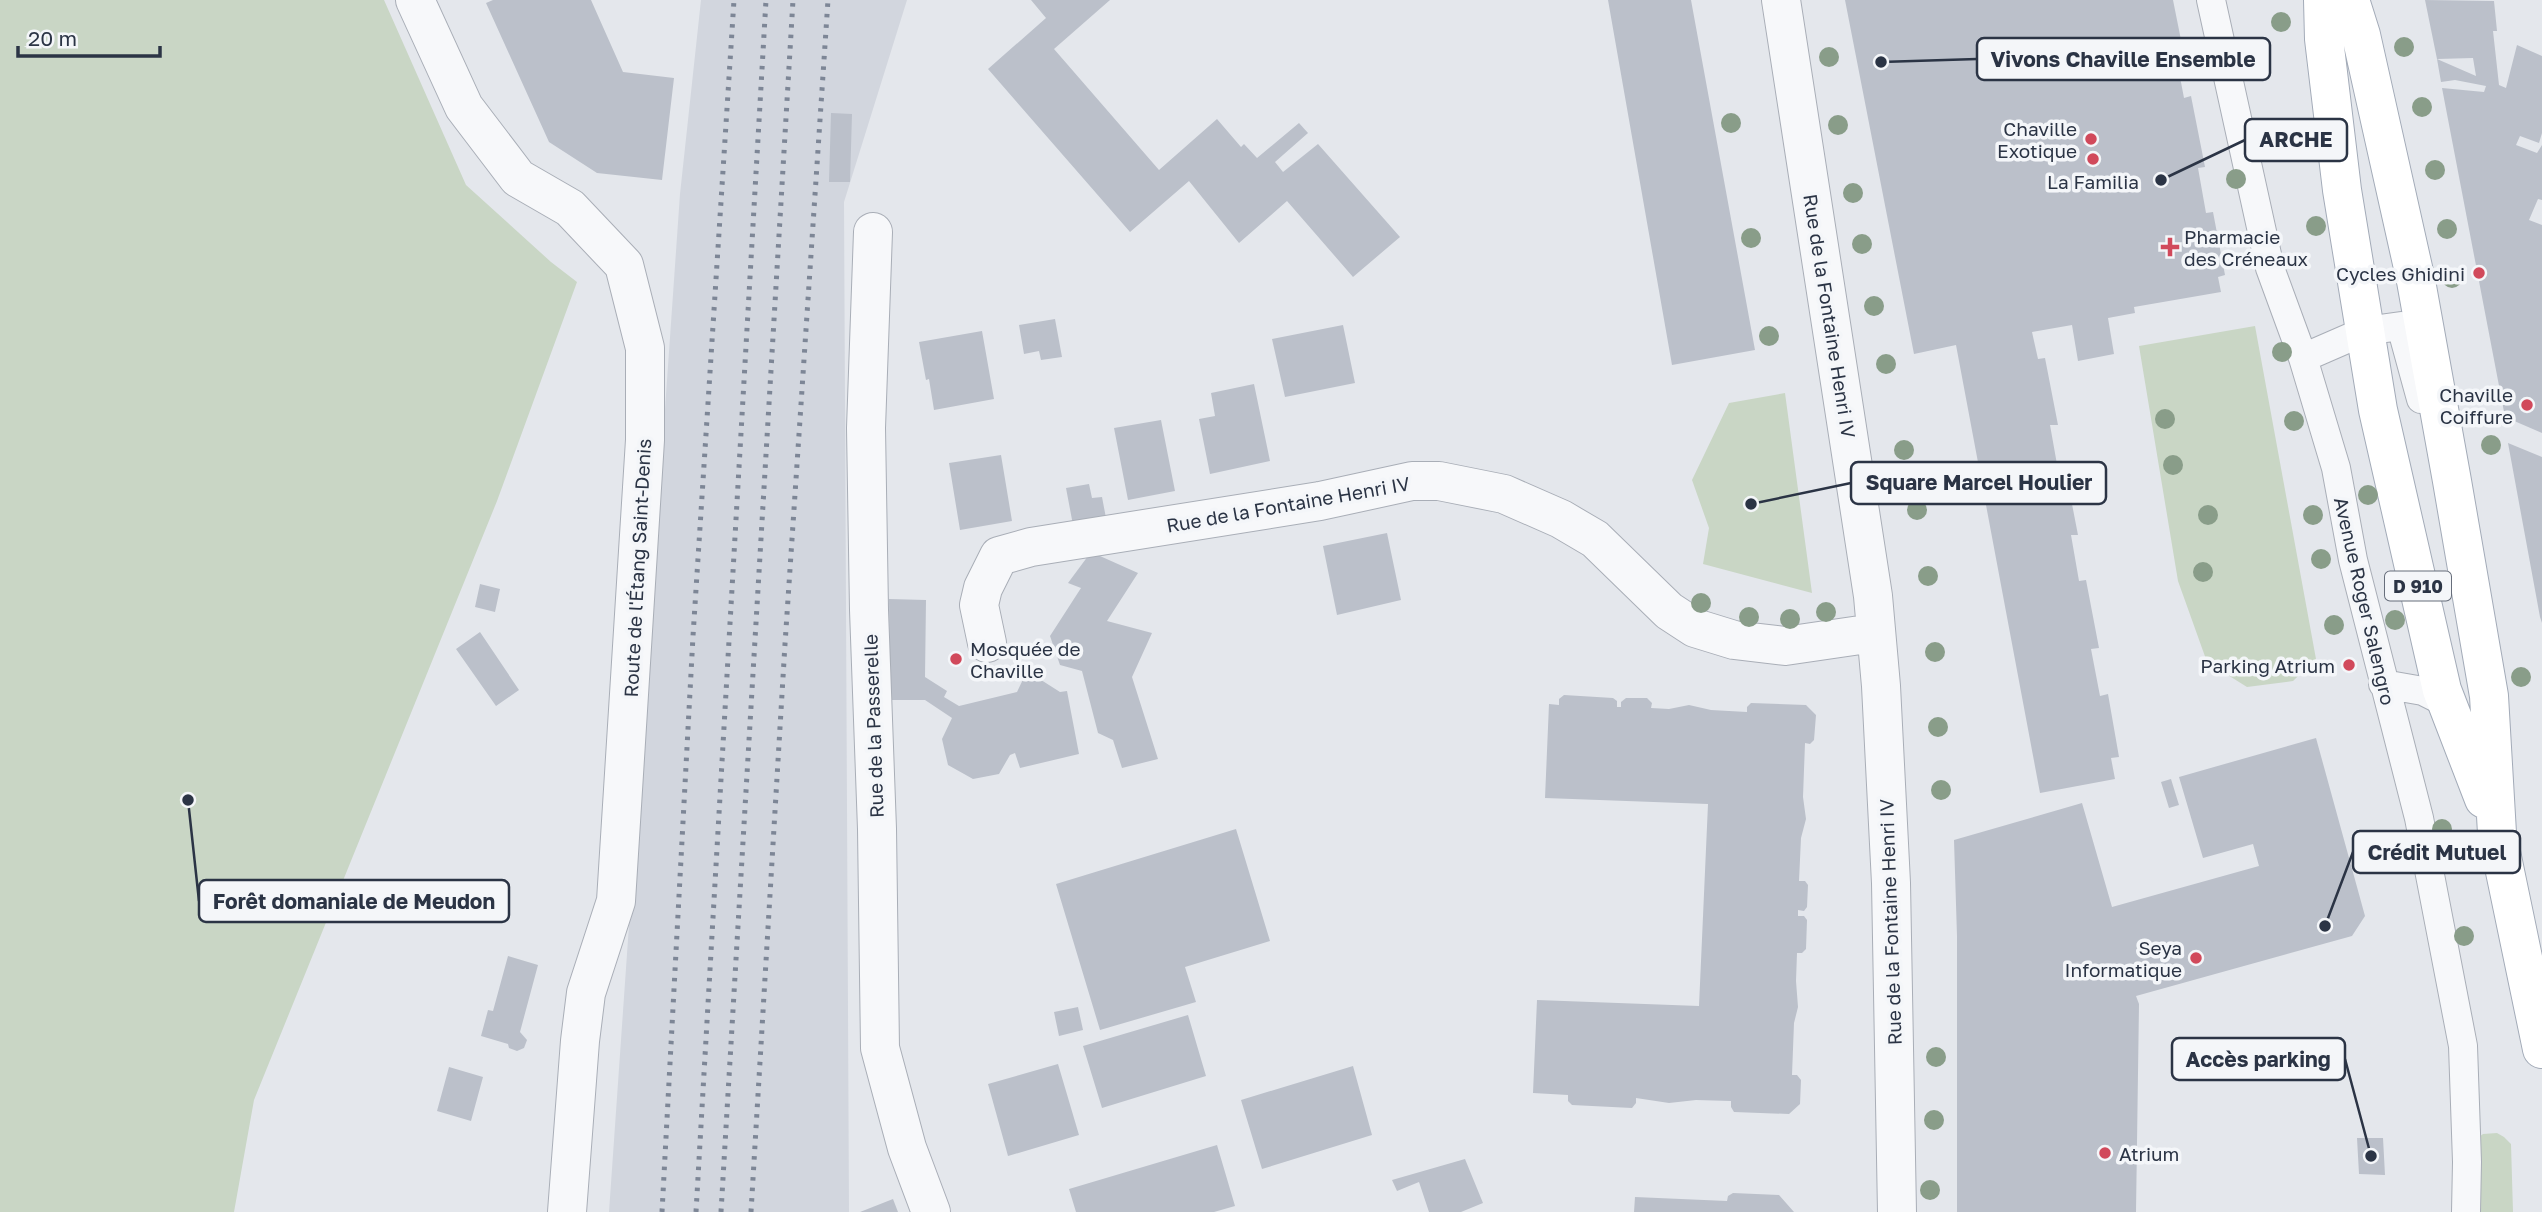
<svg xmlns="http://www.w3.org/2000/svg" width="2542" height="1212" font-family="'Golos Text',sans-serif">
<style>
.built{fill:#d2d6de}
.green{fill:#c9d6c5}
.building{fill:#bbc0ca}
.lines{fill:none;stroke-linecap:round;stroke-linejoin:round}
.lane-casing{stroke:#a9aeb7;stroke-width:30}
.street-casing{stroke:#a9aeb7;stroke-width:40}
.primary-casing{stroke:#a3abb8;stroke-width:40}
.lane{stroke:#f7f8fa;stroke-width:28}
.street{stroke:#f7f8fa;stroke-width:38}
.primary{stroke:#fff;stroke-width:38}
.rail{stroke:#7d8696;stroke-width:5;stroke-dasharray:3.5 7;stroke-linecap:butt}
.tree{fill:#899d89}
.poi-dot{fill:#d1495b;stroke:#f4f6f9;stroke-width:2.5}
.labels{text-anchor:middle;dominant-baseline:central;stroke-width:7;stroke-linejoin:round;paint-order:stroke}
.shield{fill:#f4f6f9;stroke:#676e7b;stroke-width:2}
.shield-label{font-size:18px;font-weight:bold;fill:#2b3445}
.poi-label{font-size:19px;fill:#2b3445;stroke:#f4f6f9;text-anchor:end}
.street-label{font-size:19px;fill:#2b3445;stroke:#f4f6f9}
.leader{fill:none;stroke:#2b3445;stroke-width:2.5}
.callout-dot{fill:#2b3445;stroke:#f4f6f9;stroke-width:2.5}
.callout{fill:#f4f6f9;stroke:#2b3445;stroke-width:2.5}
.callout-label{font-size:21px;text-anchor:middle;font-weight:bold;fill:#2b3445}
</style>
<rect width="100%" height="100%" fill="#e4e7ec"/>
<!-- built -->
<path class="built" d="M701 0H907L844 202 849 1212H609L680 194Z"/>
<!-- green -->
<path class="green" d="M0 0H384L466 185 551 262 577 282 497 501 254 1100 234 1212H0Z
M2255 326 2316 659 2293 681 2247 687 2207 662 2178 581 2139 346Z
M1785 393 1812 593 1703 564 1709 528 1692 480 1729 403Z
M2497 1133 2504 1137 2511 1144 2513 1212H2473L2475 1140 2483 1134Z"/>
<!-- building -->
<path class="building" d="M493 0H591L623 72 674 78 662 180 597 173 549 142 486 3Z
M1031 0H1110L1054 49 1159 170 1217 119 1241 147 1244 144 1257 158 1299 123 1308 133 1275 162 1283 172 1318 144 1400 237 1353 277 1287 201 1239 243 1189 181 1130 232 988 69 1046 18Z
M1608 0H1691L1755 350 1672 365Z
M1845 0H2173L2184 55 2176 56 2184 98 2191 96 2205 167 2198 168 2206 213 2213 212 2225 275 2218 277 2221 292 2134 307 2135 313 2108 318 2114 354 2078 361 2072 325 2032 332 2038 359 2045 358 2058 425H2050L2058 470 2065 468 2078 535H2071L2079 581 2086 580 2099 648 2091 649 2100 696 2108 694 2119 757 2111 758 2115 779 2040 793 1956 345 1914 354Z
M2425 0 2494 1 2497 31H2493L2499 85 2506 88 2517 45 2542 56V133L2539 143 2520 136 2516 145 2537 153 2542 145V200L2538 199 2529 220 2542 225V433L2505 417 2442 88 2484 92 2486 86 2455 80 2441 82 2437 59 2476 76 2473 58 2437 59Z
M831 113 852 114 850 182H829Z
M1055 319 1062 357 1041 360 1039 351 1024 354 1019 325Z
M1343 325 1355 383 1285 397 1272 339Z
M982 331 994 399 934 410 929 379 926 380 919 342Z
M1254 384 1270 461 1210 474 1199 419 1215 416 1211 393Z
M1161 420 1175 491 1128 500 1114 428Z
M2508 443 2542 457V623L2540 617Z
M1001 455 1012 521 960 530 949 463Z
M1089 484 1092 498 1102 497 1106 518 1073 525 1066 488Z
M1387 533 1401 600 1337 615 1323 546Z
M1091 552 1138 573 1107 621 1152 633 1132 677 1158 759 1122 768 1113 740 1098 733 1082 671 1060 665 1050 636 1081 588 1068 583Z
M480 584 500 589 495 612 475 607Z
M889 599 926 600 925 677 947 691 944 697 959 706 1017 692 1027 671 1060 692 1067 691 1079 754 1020 768 1015 753 1010 755 999 774 973 779 948 765 942 739 952 718 925 700H890Z
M480 632 519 690 496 706 456 649Z
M1564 695 1613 698 1617 701V707H1621V702L1626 698H1647L1652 703 1651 708 1669 709 1689 705 1711 710 1747 712V707L1751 703 1806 705 1816 715 1814 740 1810 744 1805 743 1803 797 1806 819 1801 838 1799 881H1805L1808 885 1807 907 1804 911 1798 910V916H1804L1807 920 1806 949 1802 953H1797L1796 981 1798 1007 1794 1023 1792 1075H1797L1801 1080 1800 1104 1789 1114 1734 1112 1731 1107V1101L1696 1100 1669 1103 1636 1098V1103L1632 1108 1572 1105 1568 1101V1095L1533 1093 1537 1000 1699 1006 1708 804 1545 798 1549 704 1559 705V699Z
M2316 738 2365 916 2352 936 2136 996 2139 1004 2136 1212H1957V936L1954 840 2082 803 2112 907 2259 866 2253 844 2203 858 2179 777Z
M2171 779 2179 805 2169 808 2161 782Z
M1236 829 1270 941 1185 967 1196 1002 1100 1030 1056 884Z
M508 956 538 965 520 1032 527 1040 524 1048 517 1051 509 1048 508 1044 481 1036 488 1010 493 1011Z
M1078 1007 1083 1030 1059 1036 1054 1012Z
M1188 1015 1206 1076 1102 1108 1083 1046Z
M1058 1064 1079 1135 1008 1156 988 1084Z
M1353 1066 1372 1135 1262 1169 1241 1100Z
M449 1067 483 1077 471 1121 437 1111Z
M2357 1138H2383L2385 1175 2359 1174Z
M1217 1145 1235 1206 1214 1212H1076L1069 1189Z
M1465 1159 1483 1203 1461 1212H1429L1419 1182 1397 1191 1392 1180Z
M1733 1193 1779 1195 1794 1212H1634L1635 1197 1727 1201 1728 1196Z
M893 1199 898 1212H860Z"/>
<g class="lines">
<defs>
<path id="lane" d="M2211 0 2270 268 2303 358 2336 468 2353 560 2419 818 2463 1046 2467 1162 2466 1212
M2303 358 2365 331 2401 326 2421 399
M2383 684 2423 691 2447 703"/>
<path id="street" d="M415 0 464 107 518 178 570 208 624 265 645 348V440L616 901 586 993 580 1041 567 1212
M1781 0 1873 596 1881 686 1891 883 1897 1212
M873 232 866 428 869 610 877 829 880 1048 907 1148 931 1212
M987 643 979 605 983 588 999 556 1031 547 1320 501 1412 481H1439L1504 494 1561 519 1595 539 1669 611 1695 628 1734 640 1785 646 1874 633"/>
<path id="primary" d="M2323 0 2324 39 2342 190 2378 410 2442 690 2484 799
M2350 0 2361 35 2416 281 2452 481 2489 696 2497 833 2542 1049"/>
</defs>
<!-- lane casing -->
<use href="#lane" class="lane-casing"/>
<!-- street casing -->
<use href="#street" class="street-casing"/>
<!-- primary casing -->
<use href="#primary" class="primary-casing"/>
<!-- lane -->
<use href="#lane" class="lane"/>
<!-- street -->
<use href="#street" class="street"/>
<!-- primary -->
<use href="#primary" class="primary"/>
<!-- rail -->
<path class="rail" d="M662 1212 693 636 734 0
M696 1212 766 0
M721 1212 793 0
M751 1212 785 644 828 0"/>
</g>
<!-- trees -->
<g class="tree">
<circle cx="2281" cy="22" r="10"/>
<circle cx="2404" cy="47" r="10"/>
<circle cx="1829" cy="57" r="10"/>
<circle cx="2422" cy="107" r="10"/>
<circle cx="1731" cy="123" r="10"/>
<circle cx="1838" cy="125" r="10"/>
<circle cx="2435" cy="170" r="10"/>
<circle cx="2236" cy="179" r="10"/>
<circle cx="1853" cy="193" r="10"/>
<circle cx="2316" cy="226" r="10"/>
<circle cx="2447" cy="229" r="10"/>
<circle cx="1751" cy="238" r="10"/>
<circle cx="1862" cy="244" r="10"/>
<circle cx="2452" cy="278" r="10"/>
<circle cx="1874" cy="306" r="10"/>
<circle cx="1769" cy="336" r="10"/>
<circle cx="2282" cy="352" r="10"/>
<circle cx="1886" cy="364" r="10"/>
<circle cx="2165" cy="419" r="10"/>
<circle cx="2294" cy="421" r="10"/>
<circle cx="2491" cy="445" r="10"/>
<circle cx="1904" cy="450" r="10"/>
<circle cx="2173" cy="465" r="10"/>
<circle cx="2368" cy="495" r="10"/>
<circle cx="1917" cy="510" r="10"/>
<circle cx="2208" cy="515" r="10"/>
<circle cx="2313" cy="515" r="10"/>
<circle cx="2321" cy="559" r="10"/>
<circle cx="2203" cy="572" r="10"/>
<circle cx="1928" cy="576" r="10"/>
<circle cx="1701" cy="603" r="10"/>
<circle cx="1826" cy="612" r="10"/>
<circle cx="1749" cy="617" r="10"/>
<circle cx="1790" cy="619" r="10"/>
<circle cx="2395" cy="620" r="10"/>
<circle cx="2334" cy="625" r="10"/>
<circle cx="1935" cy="652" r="10"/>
<circle cx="2521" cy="677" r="10"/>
<circle cx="1938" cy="727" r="10"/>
<circle cx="1941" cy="790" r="10"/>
<circle cx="2442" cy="829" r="10"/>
<circle cx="2464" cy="936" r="10"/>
<circle cx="1936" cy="1057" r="10"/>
<circle cx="1934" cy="1120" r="10"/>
<circle cx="1930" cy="1190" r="10"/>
</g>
<!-- markers -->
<g class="poi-dot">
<circle cx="2091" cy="139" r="7"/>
<circle cx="2093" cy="159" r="7"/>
<path d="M2166.5 236.5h7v7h7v7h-7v7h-7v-7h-7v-7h7z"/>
<circle cx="2479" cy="273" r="7"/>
<circle cx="2527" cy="405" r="7"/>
<circle cx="956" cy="659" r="7"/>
<circle cx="2349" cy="665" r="7"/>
<circle cx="2196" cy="958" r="7"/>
<circle cx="2105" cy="1153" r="7"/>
</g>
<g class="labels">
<!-- shield labels -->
<rect class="shield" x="2385" y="571.5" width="66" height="29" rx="5"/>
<g class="shield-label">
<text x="2418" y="586">D 910</text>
</g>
<!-- poi labels -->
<g class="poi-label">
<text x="2077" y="128">Chaville<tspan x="2077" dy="22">Exotique</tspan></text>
<text x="2093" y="181" text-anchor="middle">La Familia</text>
<text x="2184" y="236" text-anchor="start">Pharmacie<tspan x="2184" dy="22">des Créneaux</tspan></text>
<text x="2465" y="273">Cycles Ghidini</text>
<text x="2513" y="394">Chaville<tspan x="2513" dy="22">Coiffure</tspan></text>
<text x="970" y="648" text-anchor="start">Mosquée de<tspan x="970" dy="22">Chaville</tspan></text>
<text x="2335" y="665">Parking Atrium</text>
<text x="2182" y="947">Seya<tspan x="2182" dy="22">Informatique</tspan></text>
<text x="2119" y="1153" text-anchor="start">Atrium</text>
</g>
<!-- street labels -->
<g class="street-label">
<text transform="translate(1830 316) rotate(81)">Rue de la Fontaine Henri IV</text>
<text transform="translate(1288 504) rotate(-10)">Rue de la Fontaine Henri IV</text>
<text transform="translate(637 568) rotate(-87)">Route de l'Étang Saint-Denis</text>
<text transform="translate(2365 601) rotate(77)">Avenue Roger Salengro</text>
<text transform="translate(873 726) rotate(-92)">Rue de la Passerelle</text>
<text transform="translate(1890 922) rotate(-92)">Rue de la Fontaine Henri IV</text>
</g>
</g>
<!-- callouts -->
<path class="leader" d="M1881 62L1977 59M2161 180L2245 140M1751 504L1851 483M2325 926L2353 852M188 800L199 901M2371 1156L2345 1059"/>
<g class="callout-dot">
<circle cx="1881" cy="62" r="7"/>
<circle cx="2161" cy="180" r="7"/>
<circle cx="1751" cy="504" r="7"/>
<circle cx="2325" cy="926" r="7"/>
<circle cx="188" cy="800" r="7"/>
<circle cx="2371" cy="1156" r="7"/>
</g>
<g class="callout">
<rect x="1977" y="38" width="293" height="42" rx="7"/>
<rect x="2245" y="119" width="102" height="42" rx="7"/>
<rect x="1851" y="462" width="255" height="42" rx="7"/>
<rect x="2353" y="831" width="167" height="42" rx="7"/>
<rect x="199" y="880" width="310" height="42" rx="7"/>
<rect x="2172" y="1038" width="173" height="42" rx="7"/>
</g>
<g class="callout-label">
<text x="2123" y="67">Vivons Chaville Ensemble</text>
<text x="2296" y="147">ARCHE</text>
<text x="1979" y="490">Square Marcel Houlier</text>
<text x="2437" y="860">Crédit Mutuel</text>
<text x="354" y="909">Forêt domaniale de Meudon</text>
<text x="2258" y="1067">Accès parking</text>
</g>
<!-- scale -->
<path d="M18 46v10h142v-10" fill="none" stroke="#2b3445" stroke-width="3.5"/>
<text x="28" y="46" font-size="21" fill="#2b3445" stroke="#f4f6f9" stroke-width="5" paint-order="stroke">20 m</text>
</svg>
